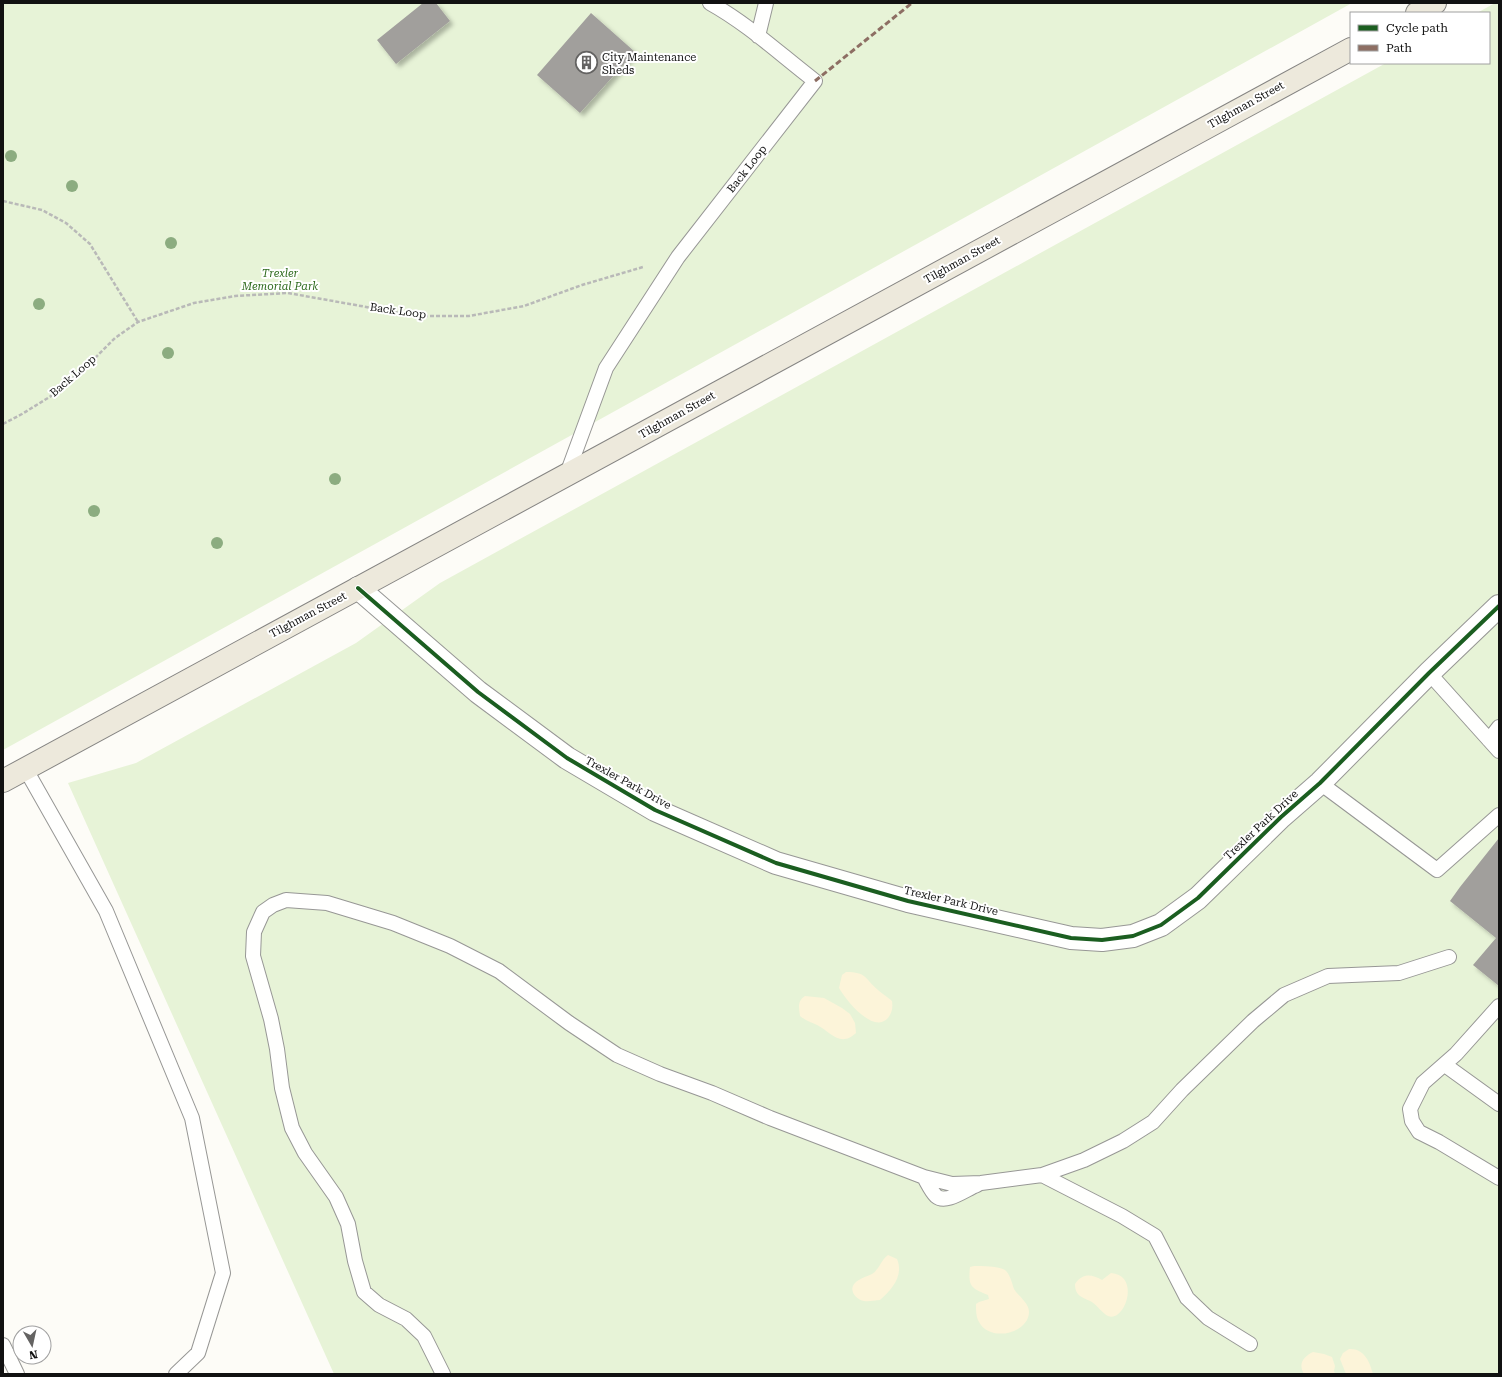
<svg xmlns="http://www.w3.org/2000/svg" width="1502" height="1377" font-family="'Roboto Serif',serif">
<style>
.green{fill:#e7f3d7}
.sand{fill:#fcf4d9}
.building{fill:#a19f9c;filter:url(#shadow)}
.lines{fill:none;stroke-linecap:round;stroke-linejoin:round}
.lane-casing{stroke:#979795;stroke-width:16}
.street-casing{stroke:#979795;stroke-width:24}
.primary-casing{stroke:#858482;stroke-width:24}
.path{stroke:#b9b9b8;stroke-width:2.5;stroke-dasharray:4 2;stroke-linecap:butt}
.lane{stroke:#fffffe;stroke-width:14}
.street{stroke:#fffffe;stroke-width:22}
.primary{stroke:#ede9dc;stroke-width:22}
.quiet{stroke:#8d6e63;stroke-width:3;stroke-dasharray:6 3;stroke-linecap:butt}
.cycleway-casing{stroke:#fff;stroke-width:6}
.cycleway{stroke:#1b5e20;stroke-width:4}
.tree{fill:#8cac80}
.labels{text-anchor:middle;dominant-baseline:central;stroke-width:4;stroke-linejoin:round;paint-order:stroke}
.poi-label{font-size:11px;fill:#111;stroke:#fff;text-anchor:start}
.street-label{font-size:11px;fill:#111;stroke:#fff}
.park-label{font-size:11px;font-style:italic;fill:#2f6b1f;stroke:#fff}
</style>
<defs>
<filter id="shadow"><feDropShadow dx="3.5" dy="3.5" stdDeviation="2" flood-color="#0004"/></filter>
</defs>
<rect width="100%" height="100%" fill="#fdfcf7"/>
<!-- green -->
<path class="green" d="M3 3H1352L3 750Z
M1495 3H1499V1374H334L68 783 136 763 356 643 440 583 1386 63H1489V13H1477Z"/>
<!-- sand -->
<path class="sand" d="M846 972C867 972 864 978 878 990 882 994 888 997 892 1001 893 1008 892 1014 887 1019 872 1033 846 1000 839 988L842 975Z
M805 996 824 998 842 1008 850 1014 855 1023 856 1033C840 1048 831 1032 817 1025 811 1022 806 1021 800 1016 799 1008 797 1001 805 996Z
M888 1255 897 1259C904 1276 892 1289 880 1300 875 1300 869 1302 864 1301 856 1300 848 1290 855 1283 860 1278 866 1277 872 1274 879 1270 881 1260 888 1255Z
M974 1266C981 1266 999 1266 1005 1270 1010 1274 1012 1283 1014 1289 1019 1297 1029 1303 1029 1312 1029 1333 990 1343 979 1322 976 1317 976 1310 976 1304L979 1302 989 1299 988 1295C971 1288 968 1287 970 1267Z
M1111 1273C1141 1275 1125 1323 1108 1316 1102 1313 1098 1306 1092 1302 1082 1297 1075 1296 1075 1284 1083 1273 1091 1274 1102 1280Z
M1349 1349C1364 1348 1370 1362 1373 1374H1346L1340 1359 1343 1353Z
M1313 1352 1324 1354 1332 1357 1335 1366 1334 1371 1335 1374H1304C1298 1364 1303 1357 1313 1352Z"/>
<!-- building -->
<path class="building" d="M423 3H436L450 21 396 64 377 40Z
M591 13 635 52 580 113 537 75Z
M1499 838V986L1473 965 1496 938 1450 901 1460 887Z"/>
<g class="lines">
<defs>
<path id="lane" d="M758 36 766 3
M567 474 606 368 678 257 815 81C781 55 748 24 710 3
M1429 673 1499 751
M1489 740 1499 727
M25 768 106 911 192 1118 223 1273 198 1353 176 1374
M1320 783 1437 870 1499 815
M1499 1006 1456 1054 1423 1083 1410 1109 1412 1121 1419 1132 1439 1142 1499 1178
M1445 1065 1499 1104
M1042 1175 1122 1216 1155 1236 1187 1298 1208 1318 1250 1344
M924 1177C928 1184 931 1191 936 1196 946 1205 966 1189 977 1185
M3 1345 17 1374
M443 1374 424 1336 406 1319 379 1305 364 1292 355 1261 348 1224 336 1197 305 1153 292 1128 282 1088 277 1049 271 1019 253 956 254 932 263 912 273 905 286 900 327 903 393 923 450 946 499 971 569 1023 617 1055 660 1074 712 1093 770 1118 924 1177 952 1184 981 1183 1042 1175 1084 1160 1123 1141 1153 1122 1182 1090 1253 1021 1284 995 1328 976 1399 973 1449 957"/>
<path id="street" d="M358 588 478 692 567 758 655 810 776 863 908 901 1071 938 1102 940 1133 936 1161 925 1198 898 1281 817 1320 783 1429 673 1499 606"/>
<path id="primary" d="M1417 13 1435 3
M3 781 1351 49"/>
</defs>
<!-- lane casing -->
<use href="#lane" class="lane-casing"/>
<!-- street casing -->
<use href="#street" class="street-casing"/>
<!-- primary casing -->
<use href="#primary" class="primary-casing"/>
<!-- path -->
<path class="path" d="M3 201 42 210 66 223 90 244 138 322
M3 424 22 414 56 393 91 362 115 338 138 322 194 303 235 296 288 293 417 316H469L524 306 582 285 643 267"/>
<!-- lane -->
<use href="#lane" class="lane"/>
<!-- street -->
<use href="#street" class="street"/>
<!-- primary -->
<use href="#primary" class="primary"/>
<!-- quiet -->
<path class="quiet" d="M815 81 912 3"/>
<defs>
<path id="cycleway" d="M358 588 478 692 567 758 655 810 776 863 908 901 1071 938 1102 940 1133 936 1161 925 1198 898 1281 817 1320 783 1429 673 1499 606"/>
</defs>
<!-- cycleway casing -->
<use href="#cycleway" class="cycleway-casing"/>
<!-- cycleway -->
<use href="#cycleway" class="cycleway"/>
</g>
<!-- trees -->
<g class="tree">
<circle cx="11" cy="156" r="6"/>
<circle cx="72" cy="186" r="6"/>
<circle cx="171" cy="243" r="6"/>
<circle cx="39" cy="304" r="6"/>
<circle cx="168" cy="353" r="6"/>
<circle cx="335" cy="479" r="6"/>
<circle cx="94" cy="511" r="6"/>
<circle cx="217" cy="543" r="6"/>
</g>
<!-- icons -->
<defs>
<symbol id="building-ring" viewBox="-11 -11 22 22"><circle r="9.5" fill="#fff" stroke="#646362" stroke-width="1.5"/><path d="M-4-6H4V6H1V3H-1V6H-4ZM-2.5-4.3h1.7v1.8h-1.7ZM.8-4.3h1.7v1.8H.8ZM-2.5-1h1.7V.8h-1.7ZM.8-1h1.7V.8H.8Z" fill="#646362"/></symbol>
</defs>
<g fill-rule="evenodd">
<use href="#building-ring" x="574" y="50" width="25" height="25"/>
</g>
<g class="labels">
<!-- poi labels -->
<g class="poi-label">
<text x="602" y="57">City Maintenance<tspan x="602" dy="13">Sheds</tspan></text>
</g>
<!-- street labels -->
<g class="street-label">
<text transform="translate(1246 105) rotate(-29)">Tilghman Street</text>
<text transform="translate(747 169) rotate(-52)">Back Loop</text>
<text transform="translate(962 260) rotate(-29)">Tilghman Street</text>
<text transform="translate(398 311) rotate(8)">Back Loop</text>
<text transform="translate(73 376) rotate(-41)">Back Loop</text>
<text transform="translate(677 415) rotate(-29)">Tilghman Street</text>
<text transform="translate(308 615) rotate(-28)">Tilghman Street</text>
<text transform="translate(628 783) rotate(29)">Trexler Park Drive</text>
<text transform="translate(1261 825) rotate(-43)">Trexler Park Drive</text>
<text transform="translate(951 901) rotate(13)">Trexler Park Drive</text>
</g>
<!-- park labels -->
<g class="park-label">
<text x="280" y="273">Trexler<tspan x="280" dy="13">Memorial Park</tspan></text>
</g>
</g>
<!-- border -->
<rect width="1502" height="1377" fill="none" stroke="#111111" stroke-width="8"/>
<!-- legend -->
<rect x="1350" y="12" width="140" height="52" fill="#ffffff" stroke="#a0a0a0"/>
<rect x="1358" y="25" width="20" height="6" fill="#1b5e20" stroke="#a0a0a0"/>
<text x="1386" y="32" font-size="12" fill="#111111">Cycle path</text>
<rect x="1358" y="45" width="20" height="6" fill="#8d6e63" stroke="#a0a0a0"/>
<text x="1386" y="52" font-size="12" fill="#111111">Path</text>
<!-- north arrow -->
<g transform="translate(32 1345) rotate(171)"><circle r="19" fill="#ffffff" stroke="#a0a0a0"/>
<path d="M0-3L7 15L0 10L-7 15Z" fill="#646362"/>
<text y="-6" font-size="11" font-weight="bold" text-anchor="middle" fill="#111111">N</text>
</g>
</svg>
